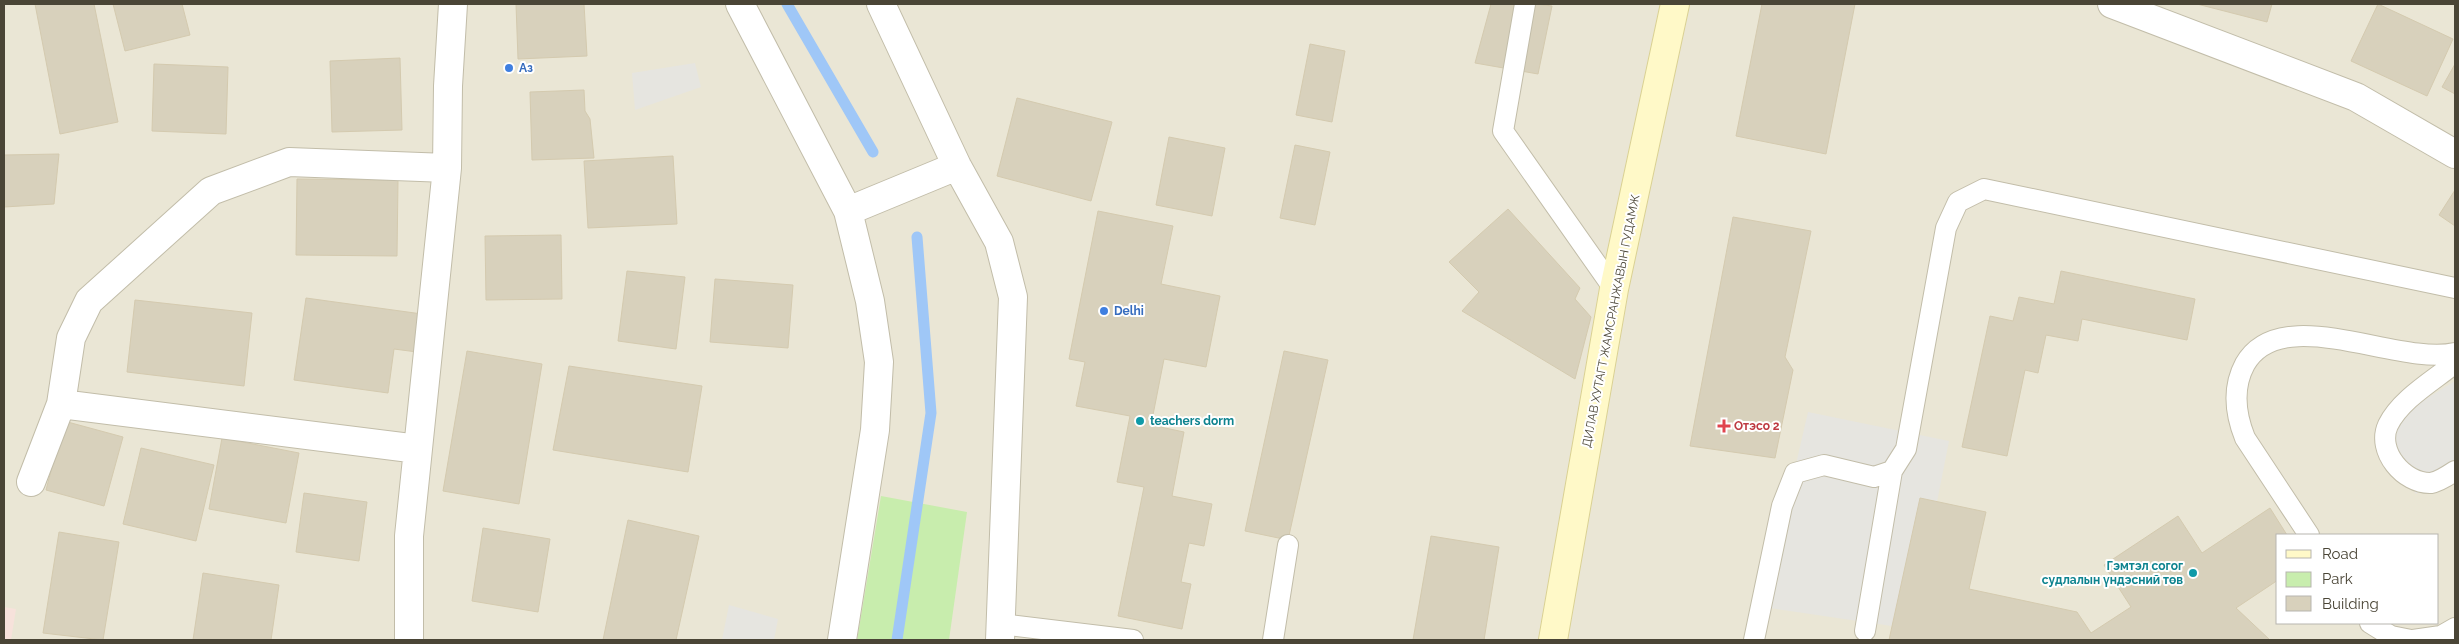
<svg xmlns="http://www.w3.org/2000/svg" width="2459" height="644" font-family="Raleway,sans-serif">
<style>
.residential{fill:#eae6d5;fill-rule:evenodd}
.medical{fill:#f7e2db}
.green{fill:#c8edad}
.parking{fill:#e6e5e0}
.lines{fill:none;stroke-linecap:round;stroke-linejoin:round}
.stream{stroke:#9fc7f7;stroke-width:11}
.building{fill:#d8d1bc;stroke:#d4caaf}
.lane-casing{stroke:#c2bda9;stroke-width:22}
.street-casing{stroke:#c2bda9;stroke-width:30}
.secondary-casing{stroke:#dad193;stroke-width:30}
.lane{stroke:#fff;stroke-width:20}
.street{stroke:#fff;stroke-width:28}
.secondary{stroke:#fff9c8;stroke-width:28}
.shop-dot{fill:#3f7fe0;stroke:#fff;stroke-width:2}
.culture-dot{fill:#0f9aa8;stroke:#fff;stroke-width:2}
.health-dot{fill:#e0444e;stroke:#fff;stroke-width:2}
.labels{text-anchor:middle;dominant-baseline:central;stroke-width:4;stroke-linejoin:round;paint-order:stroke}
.shop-label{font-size:12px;font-weight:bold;fill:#366cbe;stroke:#fff;text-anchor:start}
.street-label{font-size:12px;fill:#4a4536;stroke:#fff}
.culture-label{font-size:12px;font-weight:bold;fill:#0d838f;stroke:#fff;text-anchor:start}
.health-label{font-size:12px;font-weight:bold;fill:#be3a42;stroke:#fff;text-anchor:start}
</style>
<rect width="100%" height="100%" fill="#f5f3e8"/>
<!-- residential -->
<path class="residential" d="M4 4H2455V640H4ZM2278 535H2438V623H2278Z"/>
<!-- medical -->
<path class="medical" d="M4 607 16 609 11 640H4Z"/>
<!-- green -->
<path class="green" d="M881 496 967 512 949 640H857Z"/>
<!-- parking -->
<path class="parking" d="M695 63 701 87 635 110 632 73Z
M2455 381V464L2416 494 2374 431Z
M1808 412 1949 441 1912 629 1763 607Z
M729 605 778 619 774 640H722Z"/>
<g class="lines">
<!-- stream -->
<path class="stream" d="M787 4 873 152
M897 640 931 413 917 237"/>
</g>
<!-- building -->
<path class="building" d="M35 4H94L118 122 60 134Z
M113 4H182L190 35 125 51Z
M516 4H584L587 56 518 59Z
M1491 4H1537L1552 6 1538 74 1475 63Z
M1762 4H1855L1826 154 1736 136Z
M2197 4H2272L2267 22Z
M2378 4 2453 39 2427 96 2351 61Z
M1310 44 1345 51 1332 122 1296 115Z
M400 58 402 130 332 132 330 61Z
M154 64 228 67 226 134 152 131Z
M2455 64V94L2442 87Z
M584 90 585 111 590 119 594 158 532 160 530 92Z
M1017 98 1112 122 1091 201 997 176Z
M1169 137 1225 148 1212 216 1156 205Z
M1295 145 1330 152 1315 225 1280 218Z
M59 154 54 204 4 207V155Z
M673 156 677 224 588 228 584 161Z
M297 179 398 180 397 256 296 255Z
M2455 190V226L2439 215Z
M1508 209 1580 288 1575 299 1591 317 1575 379 1462 311 1479 292 1449 262Z
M1098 211 1173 226 1161 284 1220 296 1206 367 1164 359 1151 425 1184 432 1172 496 1212 504 1204 546 1189 543 1181 582 1191 584 1182 629 1118 616 1144 487 1117 482 1130 416 1076 406 1085 362 1069 359Z
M1733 217 1811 231 1785 357 1793 370 1775 458 1690 446Z
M561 235 562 299 486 300 485 236Z
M627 271 685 277 676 349 618 341Z
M2061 271 2195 299 2187 340 2082 319 2078 341 2046 335 2038 373 2025 370 2007 456 1962 447 1990 316 2013 321 2019 297 2054 304Z
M715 279 793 285 788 348 710 342Z
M306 298 422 314 417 352 394 349 388 393 294 380Z
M135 300 252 313 244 386 127 372Z
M467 351 542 364 519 504 443 491Z
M1284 351 1328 360 1288 540 1245 531Z
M569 366 702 386 688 472 553 450Z
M64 421 123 437 104 506 46 490Z
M222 438 299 453 286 523 209 509Z
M141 448 214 465 196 541 123 524Z
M304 493 367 502 359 561 296 552Z
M1920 498 1986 512 1969 589 2077 612 2091 633 2131 607 2104 565 2178 516 2202 553 2270 508 2287 535H2278V580L2236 608 2270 640H1889Z
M628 520 699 536 676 640H603Z
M483 528 550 539 538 612 472 601Z
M59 532 119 542 103 640 43 633Z
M1431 536 1499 547 1484 640H1413Z
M203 573 279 585 271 640H193Z"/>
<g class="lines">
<defs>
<path id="lane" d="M1525 4 1503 131 1614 289
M2455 363C2433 381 2401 399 2388 425 2376 451 2404 484 2431 483 2438 482 2449 475 2455 471
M2309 535 2245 438C2235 413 2232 388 2245 364 2281 301 2397 366 2455 353
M2370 623 2391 636 2411 640
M1001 624 1133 640
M1865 631 1892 471
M1273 640 1288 545
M1754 640 1782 506 1795 473 1824 465 1874 477 1892 471 1906 449 1946 228 1958 202 1984 189 2455 288
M2413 640 2441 636 2455 628"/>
<path id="street" d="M740 4 848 211 870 301 879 362 875 430 842 640
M881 4 957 166 999 242 1013 297 1000 640
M2112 4 2356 97 2455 154
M848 211 957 166
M61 404 418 449
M31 482 61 404 71 338 89 301 211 191 289 162 447 168
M409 640V536L447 168 448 86 453 4"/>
<path id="secondary" d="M1553 640 1614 289 1675 4"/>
</defs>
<!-- lane casing -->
<use href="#lane" class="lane-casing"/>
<!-- street casing -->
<use href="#street" class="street-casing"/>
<!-- secondary casing -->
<use href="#secondary" class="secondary-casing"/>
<!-- lane -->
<use href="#lane" class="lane"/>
<!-- street -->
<use href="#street" class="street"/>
<!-- secondary -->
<use href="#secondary" class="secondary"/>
</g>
<!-- markers -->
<g class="shop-dot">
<circle cx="509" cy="68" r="5"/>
<circle cx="1104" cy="311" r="5"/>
</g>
<g class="culture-dot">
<circle cx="1140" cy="421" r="5"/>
<circle cx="2193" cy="573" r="5"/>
</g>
<path class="health-dot" d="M1721.5 418.5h5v5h5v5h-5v5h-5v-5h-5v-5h5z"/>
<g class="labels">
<!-- shop labels -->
<g class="shop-label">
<text x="519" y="68">Аз</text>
<text x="1114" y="311">Delhi</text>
</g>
<!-- street labels -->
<g class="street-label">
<text transform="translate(1611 321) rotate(-79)">ДИЛАВ ХУТАГТ ЖАМСРАНЖАВЫН ГУДАМЖ</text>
</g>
<!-- culture labels -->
<g class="culture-label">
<text x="1150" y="421">teachers dorm</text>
<text x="2183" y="566" text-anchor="end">Гэмтэл согог<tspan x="2183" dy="14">судлалын үндэсний төв</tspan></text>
</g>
<!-- health labels -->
<g class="health-label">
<text x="1734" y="426">Отэсо 2</text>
</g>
</g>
<!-- border -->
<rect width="2459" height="644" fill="none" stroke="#4a4536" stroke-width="10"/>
<!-- legend -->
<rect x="2276" y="534" width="162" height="90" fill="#ffffff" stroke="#b7b5af"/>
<rect x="2286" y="550" width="25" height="8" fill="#fff9c8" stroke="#b7b5af"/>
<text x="2322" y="559" font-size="15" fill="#4a4536">Road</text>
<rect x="2286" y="572" width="25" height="15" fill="#c8edad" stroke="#b7b5af"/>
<text x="2322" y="584" font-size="15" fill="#4a4536">Park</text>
<rect x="2286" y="596" width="25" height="15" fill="#d8d1bc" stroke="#b7b5af"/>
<text x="2322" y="609" font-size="15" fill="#4a4536">Building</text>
</svg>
